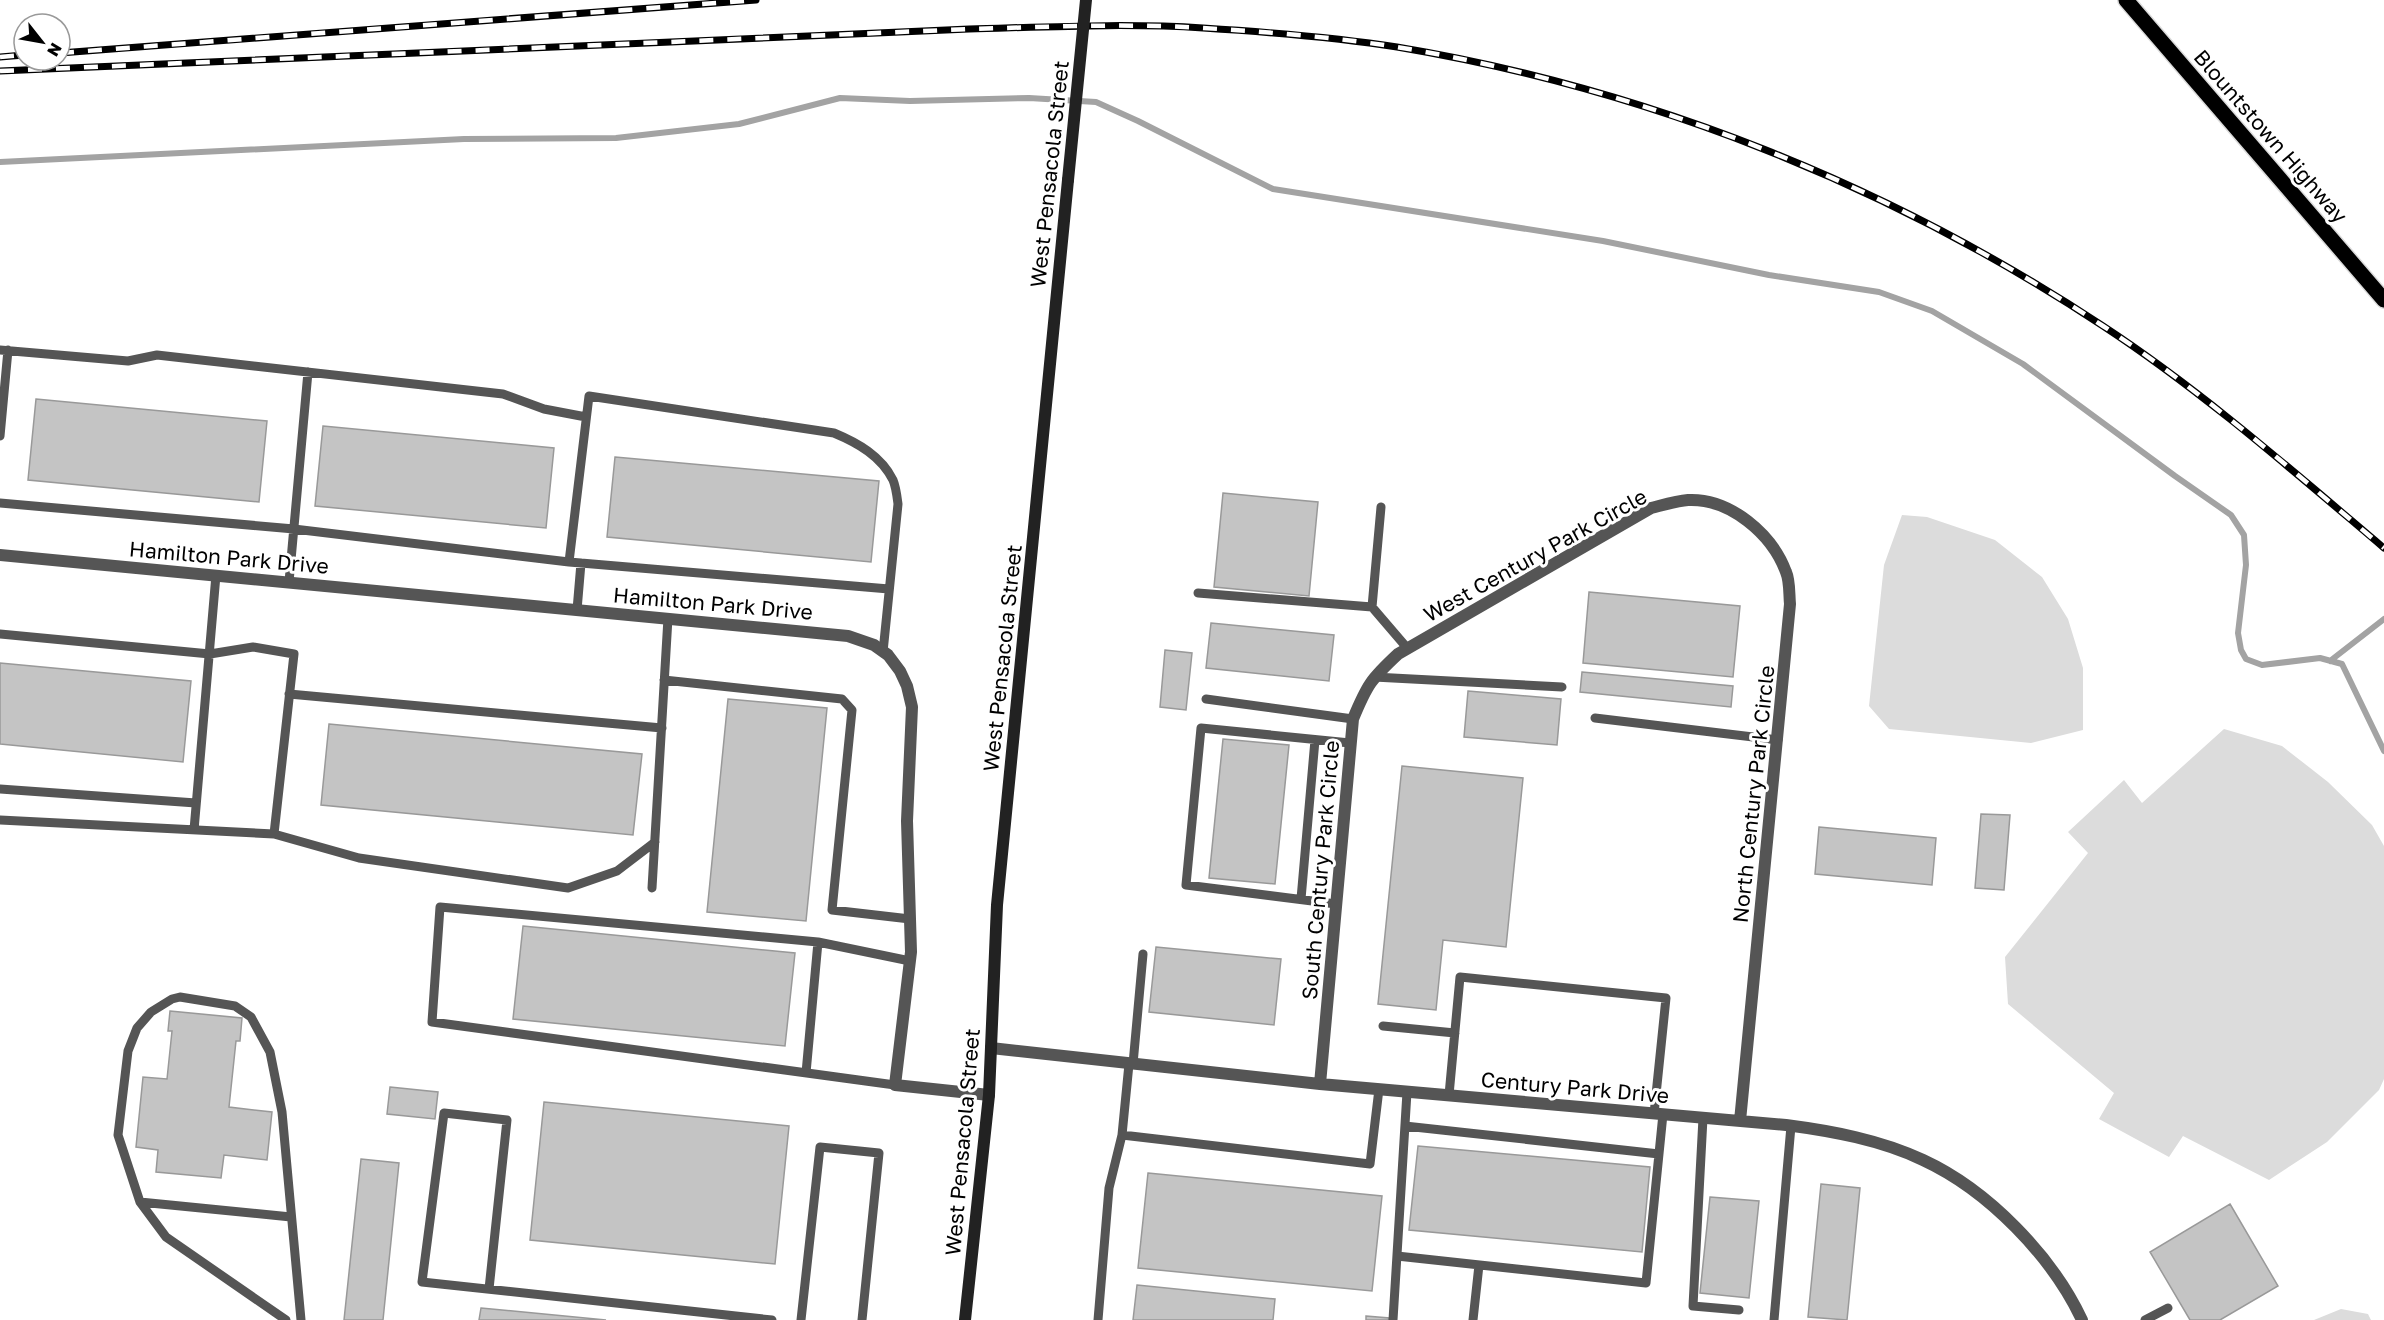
<svg xmlns="http://www.w3.org/2000/svg" width="2384" height="1320" font-family="'Golos Text',sans-serif">
<style>
.green{fill:#dcdcdc}
.lines{fill:none;stroke-linecap:round;stroke-linejoin:round}
.stream{stroke:#a3a3a3;stroke-width:6}
.building{fill:#c4c4c4;stroke:#999;stroke-width:1.5}
.primary-casing{stroke:#dbdbdb;stroke-width:18}
.service{stroke:#555;stroke-width:9}
.minor{stroke:#555;stroke-width:12}
.secondary{stroke:#222;stroke-width:12}
.primary{stroke:#000;stroke-width:15}
.rail-casing{stroke:#000;stroke-width:7}
.rail{stroke:#fff;stroke-width:4.5;stroke-dasharray:14;stroke-linecap:butt}
.secondary-bridge{stroke:#222;stroke-width:12}
.labels{text-anchor:middle;dominant-baseline:central;stroke-width:6;stroke-linejoin:round;paint-order:stroke}
.street-label{font-size:21px;fill:#000;stroke:#fff}
</style>
<rect width="100%" height="100%" fill="#fff"/>
<!-- green -->
<path class="green" d="M1902 515 1927 517 1995 540 2042 577 2068 619 2083 668V730L2031 743 1889 729 1869 706 1884 565Z
M2224 729 2282 746 2328 782 2372 825 2384 846V1079L2379 1090 2327 1142 2269 1180 2183 1136 2169 1157 2099 1119 2114 1093 2008 1004 2005 957 2088 853 2068 832 2124 780 2142 803Z
M2341 1309 2368 1314 2371 1320H2314Z"/>
<g class="lines">
<!-- stream -->
<path class="stream" d="M0 162 464 139 616 138 739 124 840 98 910 101 1029 98 1096 102 1138 121 1273 189 1603 241 1769 275 1879 292 1932 311 2023 364 2175 476 2231 515 2244 535 2246 565 2238 633 2241 650 2246 659 2262 665 2320 658 2342 664 2384 751
M2330 661 2384 619"/>
</g>
<!-- building -->
<path class="building" d="M36 399 267 421 259 502 28 480Z
M323 426 554 448 546 528 315 506Z
M615 457 879 481 871 562 607 537Z
M1223 493 1318 502 1309 596 1214 587Z
M1589 592 1740 606 1733 677 1583 663Z
M1211 623 1334 635 1329 681 1206 668Z
M1165 650 1192 653 1186 710 1160 707Z
M0 663 191 681 183 762 0 744Z
M1582 672 1733 686 1731 707 1580 692Z
M1468 691 1561 699 1557 745 1464 737Z
M728 699 827 708 806 921 707 912Z
M329 724 642 754 633 835 321 805Z
M1223 739 1289 745 1275 884 1209 878Z
M1402 766 1523 778 1506 947 1443 940 1436 1010 1378 1004Z
M1981 814 2010 815 2004 890 1975 888Z
M1819 827 1936 838 1932 885 1815 874Z
M523 926 795 953 785 1046 513 1019Z
M1156 947 1281 959 1274 1025 1149 1012Z
M170 1011 242 1018 240 1041H236L229 1107 272 1112 267 1160 224 1155 221 1178 156 1172 158 1150 136 1147 143 1077 167 1079 172 1031H168Z
M390 1087 438 1092 435 1119 387 1114Z
M544 1102 789 1126 775 1264 530 1240Z
M1418 1146 1650 1167 1642 1252 1409 1230Z
M361 1159 399 1163 383 1320H344Z
M1148 1173 1382 1196 1372 1291 1138 1268Z
M1821 1184 1860 1188 1847 1320 1808 1317Z
M1710 1197 1759 1201 1749 1298 1700 1293Z
M2230 1204 2278 1286 2220 1320H2190L2150 1252Z
M1137 1285 1275 1299 1273 1320H1133Z
M481 1308 606 1320H479Z
M1366 1316 1389 1318 1388 1320H1366Z"/>
<g class="lines">
<defs>
<path id="primary" d="M2126 0 2384 300"/>
</defs>
<!-- primary casing -->
<use href="#primary" class="primary-casing"/>
<!-- service -->
<path class="service" d="M0 350 128 361 157 355 503 394 544 409 586 417
M0 436 8 350
M0 503 294 529 569 562 889 589
M569 562 589 396 834 433C858 443 881 456 893 480 896 487 897 496 898 504L883 652
M289 582 308 372
M1198 593 1372 607 1408 649
M1372 607 1381 507
M577 610 581 563
M0 634 210 654 253 647 294 654 274 834
M1374 677 1562 687
M664 680 842 699 852 710 832 910 910 919
M289 694 662 728
M1206 699 1353 719
M1595 718 1778 740
M0 789 196 803
M0 820 274 834 359 858 568 888 617 871 655 842
M194 830 216 575
M652 888 668 618
M1301 899 1315 740
M1336 904 1186 885 1201 728 1350 743
M1383 1026 1455 1033
M1133 1064 1143 954
M806 1073 818 942
M895 1085 432 1022 440 907 818 942 910 961
M1449 1095 1460 977 1666 998 1654 1114
M1703 1118 1693 1306 1739 1310
M1405 1126 1659 1154
M1122 1135 1370 1164 1379 1089
M140 1202 291 1217
M1397 1256 1646 1283 1663 1114
M489 1289 507 1120 444 1113 422 1282 772 1320
M286 1320 166 1237 140 1202 118 1135 128 1051 137 1028 151 1012 172 999 180 997 235 1006 251 1017 270 1052 282 1112 301 1320
M801 1320 820 1147 879 1153 862 1320
M1098 1320 1109 1188 1122 1135 1129 1064
M1393 1320 1407 1092
M1473 1320 1479 1265
M1774 1320 1791 1126
M2145 1320 2168 1308"/>
<!-- minor -->
<path class="minor" d="M0 555 848 636 874 645 888 655 900 671 907 686 912 707 907 821 911 952 895 1085 989 1095
M991 1048 1320 1084 1786 1125C1832 1131 1881 1140 1923 1160 1988 1190 2052 1256 2082 1320
M1320 1084 1353 719C1367 685 1371 679 1398 654L1651 508C1663 505 1676 501 1688 500 1730 498 1772 534 1786 572 1790 581 1789 594 1790 604L1740 1121"/>
<!-- secondary -->
<path class="secondary" d="M965 1320 989 1095 997 905 1068 180"/>
<!-- primary -->
<use href="#primary" class="primary"/>
<defs>
<path id="rail" d="M60 53 756 0
M0 57 24 55
M0 71 969 29C1047 27 1125 23 1203 28 1268 32 1333 37 1397 47 1649 89 1889 185 2103 326 2202 391 2293 471 2384 548"/>
</defs>
<!-- rail casing -->
<use href="#rail" class="rail-casing"/>
<!-- rail -->
<use href="#rail" class="rail"/>
<!-- secondary-bridge -->
<path class="secondary-bridge" d="M1068 180 1086 0"/>
</g>
<g class="labels">
<!-- street labels -->
<g class="street-label">
<text transform="translate(2271 136) rotate(49)">Blountstown Highway</text>
<text transform="translate(1049 174) rotate(-84)">West Pensacola Street</text>
<text transform="translate(1535 555) rotate(-29)">West Century Park Circle</text>
<text transform="translate(229 557) rotate(5)">Hamilton Park Drive</text>
<text transform="translate(713 603) rotate(5)">Hamilton Park Drive</text>
<text transform="translate(1002 658) rotate(-84)">West Pensacola Street</text>
<text transform="translate(1753 794) rotate(-84)">North Century Park Circle</text>
<text transform="translate(1320 870) rotate(-85)">South Century Park Circle</text>
<text transform="translate(1575 1087) rotate(5)">Century Park Drive</text>
<text transform="translate(962 1142) rotate(-85)">West Pensacola Street</text>
</g>
</g>
<!-- north arrow -->
<g transform="translate(42 42) rotate(121)"><circle r="28" fill="#ffffff" stroke="#999999" stroke-width="1.5"/>
<path d="M0-4.5L10 22L0 15L-10 22Z" fill="#000000"/>
<text y="-9" font-size="16" font-weight="bold" text-anchor="middle" fill="#000000">N</text>
</g>
</svg>
